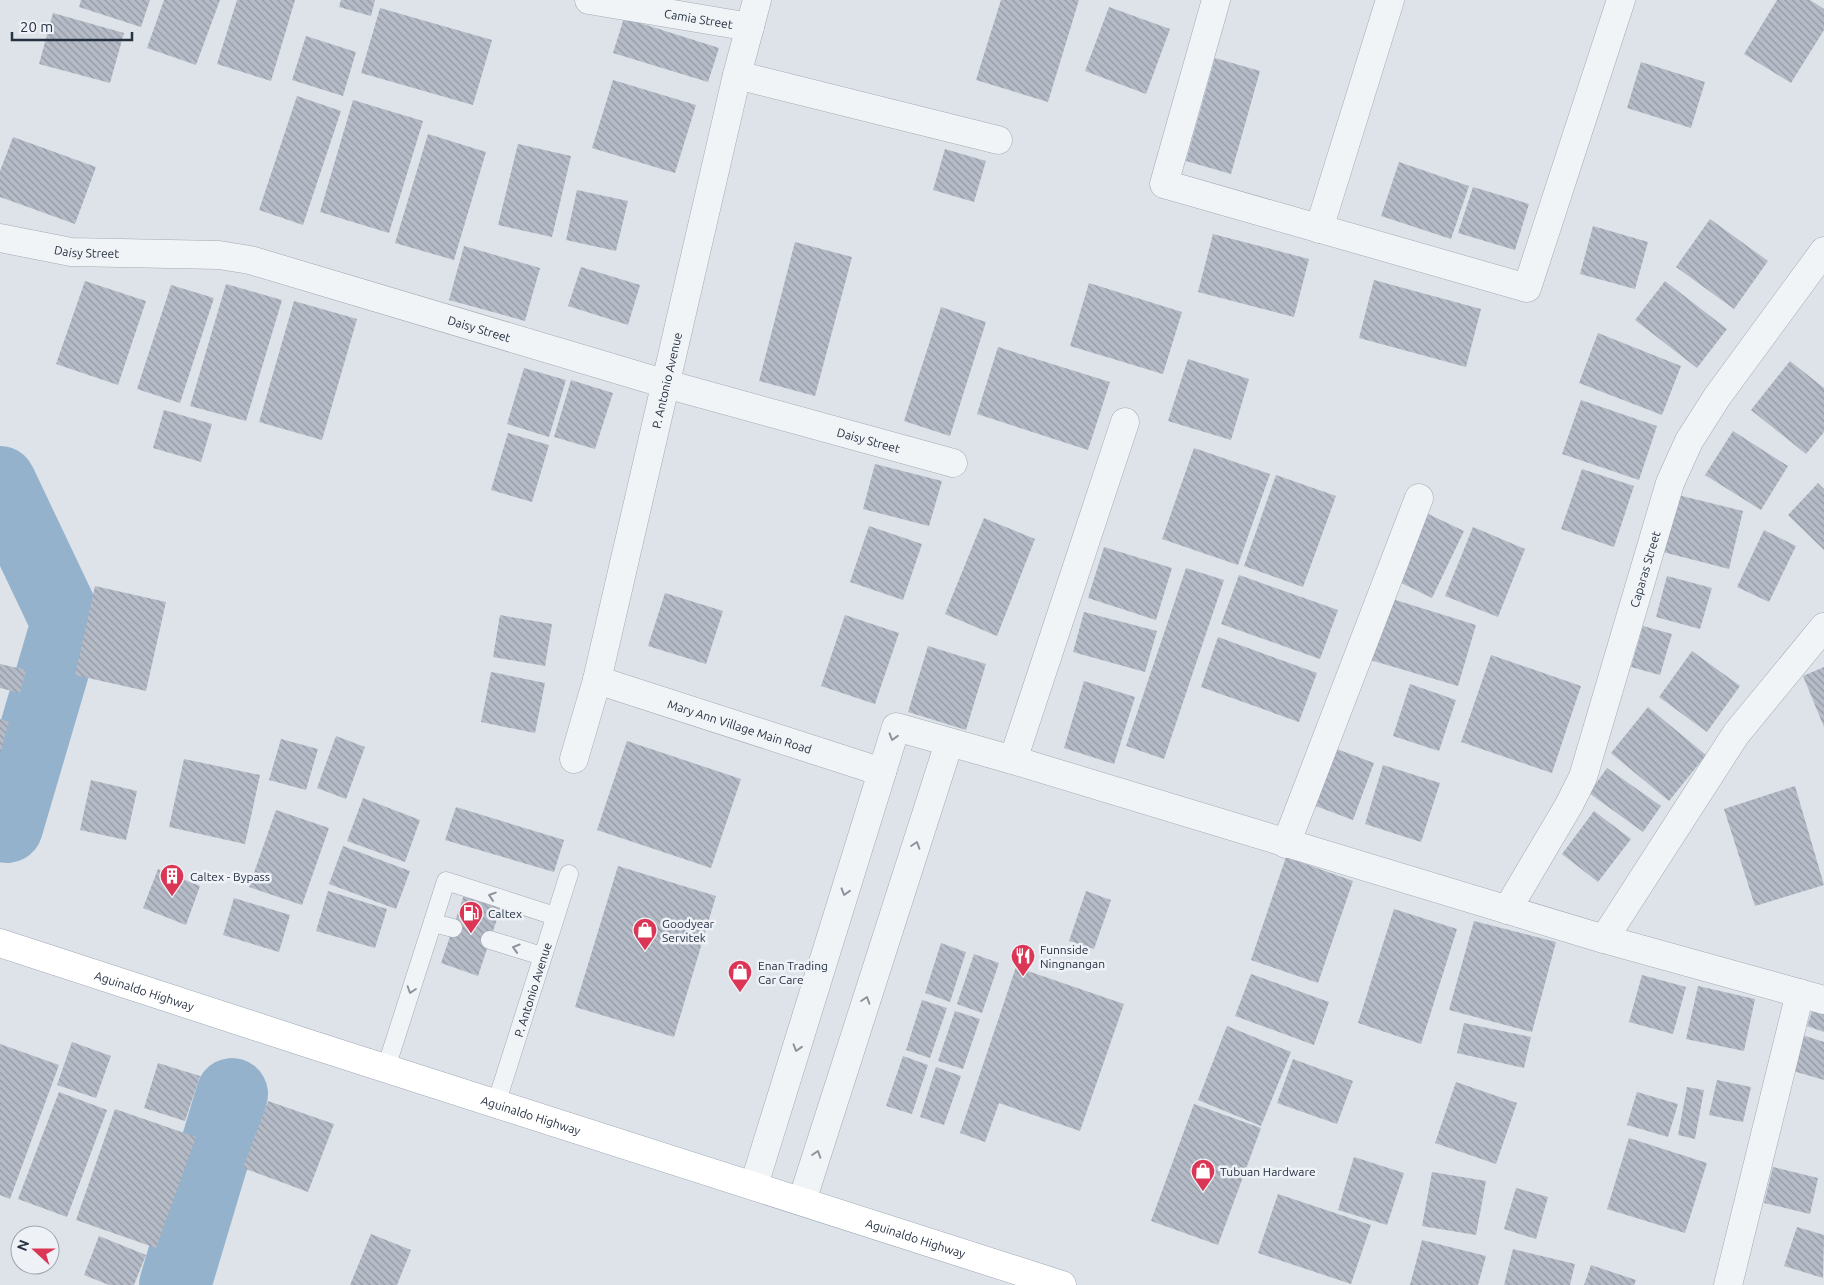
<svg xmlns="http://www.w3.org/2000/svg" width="1824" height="1285" font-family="Ubuntu,sans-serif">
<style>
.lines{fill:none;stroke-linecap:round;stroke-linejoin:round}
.river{stroke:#95b2cd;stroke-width:72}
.building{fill:url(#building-back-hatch)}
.lane-casing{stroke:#a3aab4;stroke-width:19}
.street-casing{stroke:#a3aab4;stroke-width:29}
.primary-casing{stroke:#9ca8b6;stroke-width:29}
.lane{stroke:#f1f4f7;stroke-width:18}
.street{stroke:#f1f4f7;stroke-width:28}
.primary{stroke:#fff;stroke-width:28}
.oneway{stroke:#8c929c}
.labels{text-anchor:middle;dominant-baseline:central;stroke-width:5;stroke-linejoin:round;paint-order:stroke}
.street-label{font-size:12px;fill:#263142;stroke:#eef2f7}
.poi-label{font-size:12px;fill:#263142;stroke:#eef2f7;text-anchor:start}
</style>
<defs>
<pattern id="building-back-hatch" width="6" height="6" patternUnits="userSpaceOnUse" patternTransform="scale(1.25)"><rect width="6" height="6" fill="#b5bcc7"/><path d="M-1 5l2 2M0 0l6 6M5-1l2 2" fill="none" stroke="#9399a3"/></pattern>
</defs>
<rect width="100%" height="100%" fill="#dee3e9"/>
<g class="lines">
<!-- river -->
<path class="river" d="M0 482 67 623 7 827
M175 1285 232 1094"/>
</g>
<!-- building -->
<path class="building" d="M81 0H150L141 27 79 7Z
M164 0H220L196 65 147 48Z
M237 0H295L271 81 217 64Z
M341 0H375L371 16 339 7Z
M1001 0H1079L1048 102 976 80Z
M1777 0H1810L1824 9V30L1791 83 1744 54Z
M1109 7 1170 29 1146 94 1085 71Z
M380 8 492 40 473 105 361 73Z
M53 13 124 33 110 83 39 64Z
M624 18 719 48 708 82 613 53Z
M306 36 356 52 343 96 292 80Z
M1215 58 1260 71 1231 174 1186 161Z
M1641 62 1705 82 1691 128 1627 108Z
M613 80 696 105 675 173 592 148Z
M297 96 341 111 303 225 259 210Z
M353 100 423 121 389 233 320 212Z
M428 134 486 152 454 260 395 243Z
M13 137 96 167 75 224 0 197V171Z
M518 144 571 156 552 237 498 225Z
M945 149 986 161 974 202 933 190Z
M1399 162 1469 186 1451 239 1381 216Z
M1473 187 1529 204 1515 250 1458 233Z
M577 190 628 201 616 251 566 240Z
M1710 219 1768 261 1734 309 1676 267Z
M1593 226 1648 242 1635 289 1580 274Z
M1213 234 1309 259 1294 317 1198 292Z
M795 242 852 257 815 396 759 381Z
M464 246 540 268 525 321 449 300Z
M581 267 640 285 628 325 568 306Z
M1374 280 1481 309 1466 367 1359 338Z
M85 281 146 301 118 385 56 364Z
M1665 281 1727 329 1697 368 1635 320Z
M1089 283 1182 312 1163 374 1070 346Z
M226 284 282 300 246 421 190 406Z
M171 285 214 298 180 403 137 389Z
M294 301 357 319 322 440 259 422Z
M941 307 986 322 950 436 904 421Z
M1598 333 1681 366 1662 415 1579 383Z
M998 347 1110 382 1088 450 977 414Z
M1188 359 1249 379 1231 440 1168 421Z
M1790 361 1824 388V432L1806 454 1751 410Z
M524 368 566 380 549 437 507 424Z
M571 380 613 393 595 449 554 437Z
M1581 400 1657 426 1639 480 1562 454Z
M164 410 212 424 201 462 153 448Z
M1733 431 1788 466 1761 510 1705 475Z
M508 433 549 445 532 502 491 490Z
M1194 448 1270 474 1238 565 1162 539Z
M875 464 942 481 929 526 863 509Z
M1582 469 1634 486 1614 547 1561 529Z
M1276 475 1336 496 1303 587 1244 566Z
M1818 483 1824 489V550L1788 515Z
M1678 495 1743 511 1729 569 1663 552Z
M1422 511 1464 531 1432 598 1391 578Z
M984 518 1035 539 997 636 945 614Z
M869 526 922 544 903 600 850 582Z
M1473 527 1525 549 1498 617 1445 596Z
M1764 530 1796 546 1769 602 1737 587Z
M1104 547 1172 568 1156 620 1088 598Z
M1186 568 1224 580 1164 759 1126 746Z
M1239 575 1338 610 1320 659 1221 624Z
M1667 576 1712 588 1700 629 1656 617Z
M95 586 166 602 146 691 75 675Z
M665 593 723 611 706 664 648 646Z
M1386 597 1476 625 1458 686 1367 659Z
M1084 612 1157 631 1145 672 1073 652Z
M500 615 552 624 545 666 493 657Z
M845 615 899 633 875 704 821 686Z
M1643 626 1672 634 1660 675 1631 667Z
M1218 637 1317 673 1299 722 1201 687Z
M928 646 986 664 966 730 908 712Z
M1692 651 1740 686 1707 732 1659 697Z
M1491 655 1581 686 1552 773 1461 742Z
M0 664 26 670 20 693 0 688Z
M1824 667V727L1803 676Z
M491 672 545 683 535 733 481 722Z
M1084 681 1135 697 1114 764 1064 748Z
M1410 684 1456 700 1439 751 1393 736Z
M1648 707 1706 755 1669 801 1611 753Z
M0 719 9 722 1 751H0Z
M336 736 365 747 346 799 317 788Z
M281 739 318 749 306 790 269 780Z
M627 741 741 779 711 868 597 830Z
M1334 748 1374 763 1353 820 1313 805Z
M184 759 260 775 245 844 169 827Z
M1383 765 1440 783 1421 842 1365 824Z
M1607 768 1661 806 1643 832 1589 793Z
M91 780 137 791 126 840 80 830Z
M1795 786 1824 885 1755 906 1724 809Z
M363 798 420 820 405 862 347 841Z
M456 807 564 840 554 872 445 840Z
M276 810 329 828 302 905 249 887Z
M1594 811 1631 839 1598 882 1562 854Z
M343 846 410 871 396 909 329 884Z
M1286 857 1353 881 1318 983 1251 960Z
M618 866 716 896 674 1037 575 1007Z
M158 869 200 886 186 925 143 908Z
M328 891 387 909 375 948 316 931Z
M1086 891 1111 900 1094 949 1069 941Z
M465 892 502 904 478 976 441 963Z
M234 898 290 915 279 952 223 935Z
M1394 909 1457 929 1421 1044 1358 1023Z
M1474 921 1556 942 1532 1032 1449 1010Z
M941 943 966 952 950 1002 925 993Z
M974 954 999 963 982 1013 957 1004Z
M1016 967 1124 1004 1080 1131 999 1103 985 1142 960 1133Z
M1251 974 1329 1002 1314 1045 1235 1016Z
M1642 975 1686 987 1673 1034 1629 1022Z
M1698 986 1755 999 1744 1051 1686 1039Z
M1819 991 1824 993V1032L1807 1026Z
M922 1000 947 1008 930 1058 906 1050Z
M955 1011 980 1019 963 1069 938 1061Z
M1464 1023 1531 1037 1524 1068 1457 1053Z
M1227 1026 1291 1052 1261 1126 1198 1100Z
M1796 1033 1824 1042V1080L1786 1069Z
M72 1042 111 1056 96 1098 57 1085Z
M0 1044 59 1065 10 1199 0 1195Z
M903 1056 928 1065 912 1114 886 1106Z
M1293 1059 1353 1081 1337 1124 1277 1103Z
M158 1063 200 1076 185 1121 144 1108Z
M936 1067 961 1076 944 1125 920 1117Z
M1717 1080 1751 1087 1743 1122 1709 1115Z
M1456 1082 1517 1103 1496 1164 1435 1143Z
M1687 1087 1704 1090 1695 1139 1678 1135Z
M59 1092 107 1110 67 1217 18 1199Z
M1637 1092 1678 1104 1668 1137 1627 1125Z
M268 1101 334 1124 308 1192 243 1168Z
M1194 1104 1261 1128 1218 1245 1151 1221Z
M115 1109 196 1137 156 1248 76 1220Z
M1629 1138 1707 1163 1685 1233 1607 1209Z
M1354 1157 1404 1173 1387 1225 1338 1210Z
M1773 1167 1818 1178 1810 1214 1764 1203Z
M1432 1172 1486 1181 1476 1235 1422 1226Z
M1516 1188 1548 1197 1536 1239 1504 1229Z
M1278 1194 1371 1225 1351 1284 1258 1253Z
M1797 1227 1824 1235 1823 1278 1784 1266Z
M371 1234 411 1250 397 1285H350Z
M99 1236 146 1255 134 1285H109L84 1275Z
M1422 1240 1486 1256 1478 1285H1410Z
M1513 1249 1575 1264 1570 1285H1504Z
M1591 1265 1636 1280 1634 1285H1584Z"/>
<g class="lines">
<defs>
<g id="lane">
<path d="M433 923 453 928"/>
<path d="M490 940 542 956"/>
<path d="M386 1068 446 881 555 916"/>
<path id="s1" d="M496 1104 569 874"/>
</g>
<g id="street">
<path id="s2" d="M589 0 750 27"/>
<path d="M1216 0 1164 184 1527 288 1621 0"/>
<path d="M737 75 998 140"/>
<path d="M1319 229 1390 0"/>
<path id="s3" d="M0 238 71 252 219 255 250 260 666 384 953 463"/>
<path id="s4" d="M597 680 882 772"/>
<path id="s5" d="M574 759 597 680 737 75 757 0"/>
<path d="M1013 760 1125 422"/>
<path d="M1286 844 1419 498"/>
<path id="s6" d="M1507 910 1569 805 1583 777 1670 483 1689 441 1717 397 1824 251"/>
<path d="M1604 939 1736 734 1824 627"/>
<path d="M754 1185 896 727 1013 760 1604 939 1824 1000"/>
<path d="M802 1201 949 743"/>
<path d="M1728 1285 1800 993"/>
</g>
<g id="primary">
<path id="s7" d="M0 943C353 1060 708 1170 1062 1285"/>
</g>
</defs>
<!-- lane casing -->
<use href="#lane" class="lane-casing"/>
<!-- street casing -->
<use href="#street" class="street-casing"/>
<!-- primary casing -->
<use href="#primary" class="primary-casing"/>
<!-- lane -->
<use href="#lane" class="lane"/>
<!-- street -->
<use href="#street" class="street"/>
<!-- primary -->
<use href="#primary" class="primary"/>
</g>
<!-- one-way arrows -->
<defs><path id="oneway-chevron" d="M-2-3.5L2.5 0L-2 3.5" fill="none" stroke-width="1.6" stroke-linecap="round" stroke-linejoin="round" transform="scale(1.25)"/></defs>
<g class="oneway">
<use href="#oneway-chevron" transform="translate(893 737) rotate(107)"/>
<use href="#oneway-chevron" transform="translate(916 845) rotate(-72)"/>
<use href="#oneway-chevron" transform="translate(845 892) rotate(107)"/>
<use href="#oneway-chevron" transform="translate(492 896) rotate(-162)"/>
<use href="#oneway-chevron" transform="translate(516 948) rotate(-163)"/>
<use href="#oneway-chevron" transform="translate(411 990) rotate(108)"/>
<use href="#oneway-chevron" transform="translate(866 1000) rotate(-72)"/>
<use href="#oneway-chevron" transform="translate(797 1048) rotate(107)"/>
<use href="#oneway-chevron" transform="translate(817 1154) rotate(-72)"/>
</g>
<!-- icons -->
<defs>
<symbol id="building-pin" viewBox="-11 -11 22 30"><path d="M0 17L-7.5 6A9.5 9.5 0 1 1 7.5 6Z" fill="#db3655" stroke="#eef2f7"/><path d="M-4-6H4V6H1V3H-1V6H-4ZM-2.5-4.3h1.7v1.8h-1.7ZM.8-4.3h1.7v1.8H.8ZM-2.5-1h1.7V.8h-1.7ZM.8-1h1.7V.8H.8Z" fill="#fff"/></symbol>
<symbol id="fuel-pin" viewBox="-11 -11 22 30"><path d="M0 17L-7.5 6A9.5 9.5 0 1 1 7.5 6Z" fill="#db3655" stroke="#eef2f7"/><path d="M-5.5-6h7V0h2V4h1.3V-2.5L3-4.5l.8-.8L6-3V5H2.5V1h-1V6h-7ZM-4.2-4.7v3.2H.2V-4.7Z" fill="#fff"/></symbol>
<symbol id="shop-pin" viewBox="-11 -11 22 30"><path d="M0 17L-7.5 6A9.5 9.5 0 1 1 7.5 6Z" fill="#db3655" stroke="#eef2f7"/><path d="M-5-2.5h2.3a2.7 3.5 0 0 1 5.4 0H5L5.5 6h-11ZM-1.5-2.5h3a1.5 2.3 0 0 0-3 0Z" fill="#fff"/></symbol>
<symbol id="restaurant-pin" viewBox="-11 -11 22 30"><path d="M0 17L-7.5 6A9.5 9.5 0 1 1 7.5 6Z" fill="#db3655" stroke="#eef2f7"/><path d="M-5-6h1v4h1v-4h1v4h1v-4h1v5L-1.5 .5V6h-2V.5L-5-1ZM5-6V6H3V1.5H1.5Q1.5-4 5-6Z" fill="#fff"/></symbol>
</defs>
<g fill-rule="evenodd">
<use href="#building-pin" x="158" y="862" width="28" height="38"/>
<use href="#fuel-pin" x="457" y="899" width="28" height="38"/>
<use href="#shop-pin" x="631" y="916" width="28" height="38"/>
<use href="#restaurant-pin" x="1009" y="942" width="28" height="38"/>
<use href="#shop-pin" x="726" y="958" width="28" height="38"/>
<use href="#shop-pin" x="1189" y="1157" width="28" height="38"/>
</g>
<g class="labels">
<!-- street labels -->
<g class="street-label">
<text stroke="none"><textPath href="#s2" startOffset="111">Camia Street</textPath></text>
<text stroke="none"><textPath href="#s3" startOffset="88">Daisy Street</textPath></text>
<text stroke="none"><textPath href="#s3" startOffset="491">Daisy Street</textPath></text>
<text stroke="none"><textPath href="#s5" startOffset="390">P. Antonio Avenue</textPath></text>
<text stroke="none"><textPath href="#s3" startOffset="896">Daisy Street</textPath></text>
<text stroke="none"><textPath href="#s6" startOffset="370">Caparas Street</textPath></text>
<text stroke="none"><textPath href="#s4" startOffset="150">Mary Ann Village Main Road</textPath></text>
<text stroke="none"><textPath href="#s1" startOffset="120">P. Antonio Avenue</textPath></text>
<text stroke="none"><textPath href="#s7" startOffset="152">Aguinaldo Highway</textPath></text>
<text stroke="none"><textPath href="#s7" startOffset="558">Aguinaldo Highway</textPath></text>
<text stroke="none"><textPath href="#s7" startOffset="962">Aguinaldo Highway</textPath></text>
</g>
<!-- poi labels -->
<g class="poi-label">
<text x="190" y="876">Caltex - Bypass</text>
<text x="488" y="913">Caltex</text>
<text x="662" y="923">Goodyear<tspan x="662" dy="14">Servitek</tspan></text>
<text x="1040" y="949">Funnside<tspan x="1040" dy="14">Ningnangan</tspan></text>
<text x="758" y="965">Enan Trading<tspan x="758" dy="14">Car Care</tspan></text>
<text x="1220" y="1171">Tubuan Hardware</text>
</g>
</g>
<!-- north arrow -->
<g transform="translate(35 1250) rotate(291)"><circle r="24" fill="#eef2f7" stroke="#9ea5af"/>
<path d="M0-4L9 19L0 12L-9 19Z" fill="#db3655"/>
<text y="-8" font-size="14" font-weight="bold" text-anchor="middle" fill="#263142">N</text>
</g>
<!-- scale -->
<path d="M12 32v8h120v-8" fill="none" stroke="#263142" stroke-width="2.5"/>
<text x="20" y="32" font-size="15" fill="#263142" stroke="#eef2f7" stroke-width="4" paint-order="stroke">20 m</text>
</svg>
